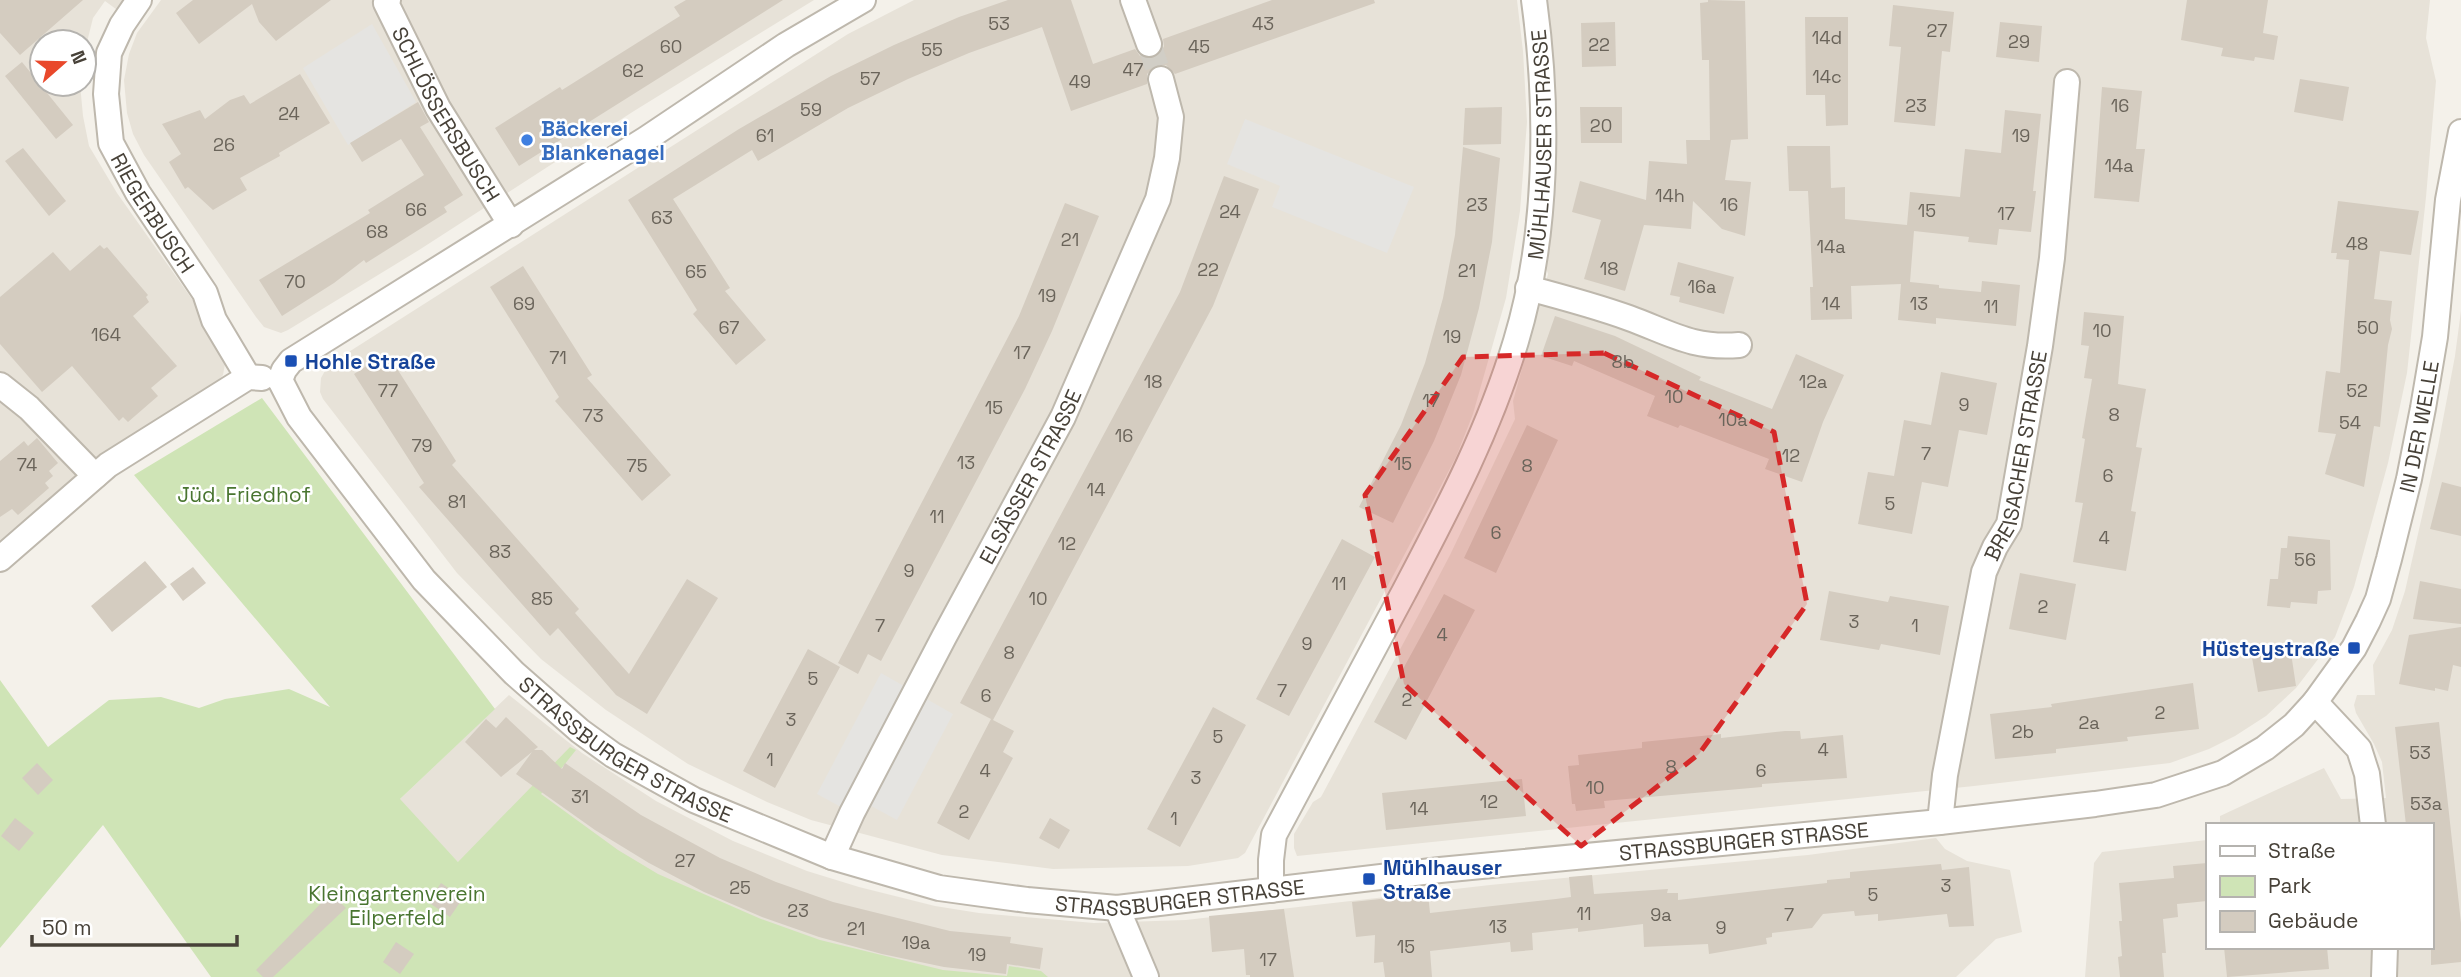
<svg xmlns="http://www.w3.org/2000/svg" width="2461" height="977" font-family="'Space Grotesk',sans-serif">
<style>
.residential{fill:#e7e2d8}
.green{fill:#cfe4b6}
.parking{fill:#e5e4e1}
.building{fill:#d4ccc0}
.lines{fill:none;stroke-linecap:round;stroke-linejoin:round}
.street-tunnel{stroke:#d1cec6;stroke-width:24;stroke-dasharray:24 12;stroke-linecap:butt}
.street-casing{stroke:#beb8ad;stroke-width:28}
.street{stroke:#fff;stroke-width:24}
.marked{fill:#d62828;fill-opacity:0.2;stroke:#d62828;stroke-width:5;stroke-dasharray:14 9;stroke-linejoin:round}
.shop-dot{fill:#3f7fe0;stroke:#fff;stroke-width:2.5}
.transit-dot{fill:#1a4fb4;stroke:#fff;stroke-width:2.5}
.labels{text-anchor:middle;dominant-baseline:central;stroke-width:5;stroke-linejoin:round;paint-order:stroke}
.number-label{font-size:18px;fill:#6a645a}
.street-label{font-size:21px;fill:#474138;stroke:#fff}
.shop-label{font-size:21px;font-weight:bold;fill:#366cbe;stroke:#fff;text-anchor:start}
.transit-label{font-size:21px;font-weight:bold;fill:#164399;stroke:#fff;text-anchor:start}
.park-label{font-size:21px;fill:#497530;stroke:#fff}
</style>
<rect width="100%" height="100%" fill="#f4f1ea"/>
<!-- residential -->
<path class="residential" d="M0 0H128L120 12 105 1 93 18 84 54V42H42V84H80L83 116 89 146 117 193 199 309 223 349 225 364 223 375 214 385 106 454 0 551Z
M161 0H814L634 111 419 250 288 330 281 333 264 327 256 317 144 155 133 134 127 113 124 80 129 54 137 33Z
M914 0H1517L1523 51 1527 122 1520 211 1506 298 1473 414 1456 457 1432 503 1245 853 1238 858 1188 866 1053 869 942 855 811 820 767 802 688 764 606 710 541 659 457 573 323 399 320 392 321 378 326 369 333 362 848 34Z
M1547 0H2430L2426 38 2436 81 2426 197 2407 373 2388 463 2354 587 2335 637 2296 688 2266 716 2235 736 2209 749 2170 763 1974 786 1297 856 1294 848V834L1313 802 1321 797 1419 614 1450 555 1515 419 1513 401 1548 274 1545 265 1553 78Z
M2461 311V977H2085L2094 863 2102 852 2207 840V947H2431V825H2220V816L2324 768 2341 799 2386 798 2382 762 2374 744 2356 713 2354 705 2357 695H2375L2373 665 2392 630 2405 591 2438 446 2455 356Z
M509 695 582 753 656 801 733 841 807 871 859 887 935 906 979 913 1094 923 1186 920 1490 885 1808 855 1936 838 1945 849 1967 861 2010 870 2022 932 1996 939 1956 977H633L458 862 399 800Z"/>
<!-- green -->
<path class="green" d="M262 398 495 709 400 799 458 862 570 747 576 750 541 794 618 850 658 874 761 919 820 940 943 970 1007 976 1009 966 1041 971 1048 977H211L103 825 0 948V680L48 747 109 700 161 697 199 708 225 699 289 689 330 707 134 475Z"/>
<!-- parking -->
<path class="parking" d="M372 24 416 102 348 145 303 68Z
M1245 119 1414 187 1387 253 1272 207 1280 186 1227 164Z
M881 673 953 714 897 820 860 800 852 813 817 794Z"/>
<!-- building -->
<path class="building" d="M0 0H83L20 55 0 33Z
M193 0H331L276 41 259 22 252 4 199 44 176 13Z
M686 0H783L519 166 495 128 560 87 562 90 680 16 674 7Z
M1008 0H1071L1093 64 1135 49 1140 56 1153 58 1161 53 1164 46 1163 39 1272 0H1374L1375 3 1175 74 1166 65H1157L1147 74V84L1071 111 1042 27 969 53 908 79 848 108 758 161 752 150 673 199 730 288 725 291 766 340 736 365 693 314 697 310 628 200 739 129 831 76 894 45 959 17Z
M1708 0 1745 1 1748 139 1731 140 1725 180 1751 182 1745 236 1722 229 1693 201 1691 229 1644 225 1625 291 1584 279 1601 220 1572 212 1580 181 1646 200 1649 161 1687 164 1686 140H1710L1709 60H1702L1700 3 1708 2Z
M2187 0H2268L2263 33 2278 36 2274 60 2255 57 2254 61 2221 56 2223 48 2181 40Z
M1893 5 1954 12 1950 52 1942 51 1935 126 1894 122 1901 47 1889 46Z
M1805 17H1848V125L1826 126 1825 95H1806Z
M1615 22 1616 66 1582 67 1581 23Z
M2000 22 2042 26 2039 62 1996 57Z
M22 62 73 125 56 139 5 76Z
M300 74 330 123 279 153 280 156 240 178 247 190 213 210 188 187 185 189 169 162 181 154 162 124 200 110 205 119 230 100 244 95 250 104Z
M2300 79 2349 87 2343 121 2294 112Z
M2102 87 2142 91 2136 149H2145L2139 202 2094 198Z
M418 102 429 122 420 127 463 195 444 207 447 212 366 263 364 260 334 283 282 316 259 280 370 213 368 210 424 175 401 139 362 162 350 143Z
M1502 107 1501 144 1463 145 1465 108Z
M1580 107H1622V143H1581Z
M2005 110 2041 114 2033 191H2036L2031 232 1999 229 1997 245 1968 242 1969 237 1914 231 1910 282 1939 285V288L1981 292 1982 281 2020 285 2016 326 1936 318V324L1898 320 1901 284 1851 286 1852 319 1811 320 1810 287H1813L1808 191H1789L1787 146H1830L1831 188 1845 187V219L1907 225 1910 192 1960 197 1965 149 2001 153Z
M1463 147 1500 158 1492 242 1479 308 1461 375 1434 441 1393 523 1359 507 1401 425 1425 363 1443 298 1455 235Z
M23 148 66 201 49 216 5 161Z
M1224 176 1259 189 1213 306 993 720 1014 731 1003 752 1013 758 969 840 937 823 991 719 960 703 1180 292Z
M2338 201 2419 211 2411 255 2380 251 2374 299 2392 301 2390 320 2392 329 2388 345 2380 427 2374 426 2364 487 2325 474 2336 434 2318 432 2326 371 2340 373 2349 260 2336 259 2337 253H2331Z
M1065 203 1099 216 1052 331 1025 389 881 661 868 654 858 674 838 663 1019 316Z
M100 245 104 249 107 247 148 295 146 297 149 302 133 316 177 366 151 388 158 396 128 422 123 417 119 421 72 366 42 392 0 344V297L53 252 70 271Z
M1678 262 1734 277 1724 314 1679 302 1680 297 1670 295Z
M523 266 592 375 587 378 671 475 642 501 555 401 559 397 490 287Z
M2084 312 2124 316 2118 384 2146 389 2136 447 2142 448 2131 511 2136 512 2126 571 2073 562 2083 503 2075 502 2085 439 2082 438 2092 379 2084 378 2089 346 2081 345Z
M1555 316 1615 336 1701 377 1699 380 1772 409 1796 354 1844 375 1823 422 1802 482 1765 469 1769 459 1680 425 1678 428 1647 416 1655 396 1574 361 1572 366 1541 356Z
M387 353 456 461 452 465 579 609 575 613 629 674 687 579 718 598 647 714 616 695 558 628 550 636 419 487 424 483 354 374Z
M1941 372 1997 383 1987 435 1959 430 1948 487 1922 482 1912 534 1858 524 1868 472 1894 476 1904 420 1931 425Z
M1527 425 1558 440 1496 573 1464 558Z
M37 438 58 463 49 471 53 476 45 483 49 488 18 515 12 509 0 517V461L24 441 28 446Z
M2442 482 2461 487V536L2430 529Z
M2288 536 2330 540 2331 590 2318 591 2317 604 2291 602 2290 608 2267 606 2270 579H2278L2281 548H2287Z
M1342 539 1375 557 1289 716 1256 699Z
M145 561 167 587 112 632 91 606Z
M193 567 206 583 183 601 170 584Z
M2020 573 2076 584 2066 640 2009 629Z
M2420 581 2461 589V624L2413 619Z
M1829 591 1888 602 1890 596 1949 606 1940 655 1881 644 1879 650 1820 640Z
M1444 594 1475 610 1406 740 1374 722Z
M2461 627V667L2453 665 2448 691 2435 688V691L2399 684 2409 635Z
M808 649 840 667 775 788 743 771Z
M2275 649 2276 655 2291 653 2296 686 2258 692 2251 652Z
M2193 683 2199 729 2127 737 2128 741 2056 749V753L1995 759 1990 714 2052 707 2051 704Z
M1213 707 1246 725 1180 847 1147 829Z
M506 717 538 747 534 750H542L562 769 565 763 641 815 720 858 776 882 833 902 950 931 1011 937 1010 943 1043 948 1040 969 1007 964 1006 974 944 967 882 954 819 937 762 917 704 892 649 863 595 830 516 774 532 752 501 777 465 742 486 719 496 728Z
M2439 722 2461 923V962L2431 965V825H2406L2395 727Z
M1785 731H1800L1801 739 1843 735 1847 778 1762 784V787L1604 801 1605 808 1576 811 1575 804H1572L1568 766 1579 765 1578 755 1642 748V742L1721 734V738Z
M37 763 53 780 38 795 22 778Z
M1522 779 1526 816 1386 830 1382 793Z
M15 818 34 833 19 851 1 836Z
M1050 818 1070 830 1059 849 1039 838Z
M2207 863V901L2177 904 2178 917 2163 919 2166 953H2162L2164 977H2120L2118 957 2122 956 2119 921H2122L2119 883 2174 878 2173 866Z
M1941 864 1942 870 1969 867 1974 926 1949 927 1947 914 1878 921V914L1855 916 1854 911 1823 914 1812 928 1772 933V937L1766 938 1767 944 1709 954 1708 944 1644 947 1643 924 1578 932V928L1532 933 1533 950 1511 952 1510 942 1430 951 1432 977H1385L1383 962 1374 963 1375 935 1356 937 1352 902 1428 894 1430 913 1556 899 1571 897 1569 877 1592 875 1594 894 1668 889 1667 893H1678V900L1827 883V880L1850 878V872Z
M441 883 463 898 450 917 428 902Z
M331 893 346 908 273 977H263L256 970Z
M1284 909 1294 977H1250V975H1246L1244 949 1212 952 1209 916Z
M396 942 414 954 400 974 383 962Z
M2224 947H2327L2329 969 2227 977Z"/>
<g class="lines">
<!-- street-tunnel -->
<path class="street-tunnel" d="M1149 44 1161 79"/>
<defs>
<g id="street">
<path id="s1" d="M139 0 122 25 109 53 106 94 111 143 138 193 205 293 214 320 248 377"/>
<path id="s2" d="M388 0 386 3 438 108 511 225"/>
<path d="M1133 0 1149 44"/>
<path d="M1528 288C1562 297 1596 306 1629 318 1670 333 1693 349 1739 345"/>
<path id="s3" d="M280 380 299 417 424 580 514 673 580 731 613 755 694 800 832 857 939 888 1027 900 1117 908 1440 870 1940 822 2095 804 2156 795 2223 773 2265 748 2294 725 2315 702 2354 648 2368 621 2378 599 2389 559 2409 479 2423 408 2435 337 2448 200 2461 132"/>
<path d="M280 380 284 370 291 361 646 139 786 45 863 0"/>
<path d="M0 385 29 408 95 476"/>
<path d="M0 559 108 465 248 377 262 378"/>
<path d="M2315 702 2359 749 2367 774 2373 825"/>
<path id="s4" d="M1940 822 1945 775 1984 572 1995 547 2009 524 2040 346 2052 258 2067 82"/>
<path id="s5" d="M832 857 852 813 944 637 1063 417 1158 199 1167 158 1171 117 1161 79"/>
<path id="s6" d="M1271 890V860L1274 835C1318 754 1361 673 1404 592 1447 510 1489 431 1516 341 1548 235 1549 109 1534 0"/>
<path d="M1117 908 1146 977"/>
<path d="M2384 977 2385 947"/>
</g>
</defs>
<!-- street casing -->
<use href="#street" class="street-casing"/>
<!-- street -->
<use href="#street" class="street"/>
</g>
<!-- marked area -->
<path class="marked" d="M1604 353 1774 432 1807 604 1699 754 1581 846 1404 684 1365 495 1463 357Z"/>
<!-- markers -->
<circle class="shop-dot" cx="527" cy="140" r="7"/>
<g class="transit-dot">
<rect x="284" y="354" width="14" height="14" rx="3.5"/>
<rect x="2347" y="641" width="14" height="14" rx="3.5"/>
<rect x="1362" y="872" width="14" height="14" rx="3.5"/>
</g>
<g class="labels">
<!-- number labels -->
<g class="number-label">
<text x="999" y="23">53</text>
<text x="1263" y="23">43</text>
<text x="1937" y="30">27</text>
<text x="1827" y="37">14d</text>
<text x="2019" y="41">29</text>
<text x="1599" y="44">22</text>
<text x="671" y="46">60</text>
<text x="1199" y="46">45</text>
<text x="932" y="49">55</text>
<text x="1133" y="69">47</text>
<text x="633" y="70">62</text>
<text x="1827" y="76">14c</text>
<text x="870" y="78">57</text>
<text x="1080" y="81">49</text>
<text x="1916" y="105">23</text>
<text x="2120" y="105">16</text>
<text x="811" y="109">59</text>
<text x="289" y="113">24</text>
<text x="1601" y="125">20</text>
<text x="765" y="135">61</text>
<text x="2021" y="135">19</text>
<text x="224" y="144">26</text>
<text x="2119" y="165">14a</text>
<text x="1670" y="195">14h</text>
<text x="1477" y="204">23</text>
<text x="1729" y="204">16</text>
<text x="416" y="209">66</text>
<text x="1927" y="210">15</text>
<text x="1230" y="211">24</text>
<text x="2006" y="213">17</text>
<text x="662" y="217">63</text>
<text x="377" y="231">68</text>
<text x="1070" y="239">21</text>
<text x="2357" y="243">48</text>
<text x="1831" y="246">14a</text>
<text x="1609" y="268">18</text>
<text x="1208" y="269">22</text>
<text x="1467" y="270">21</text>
<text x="696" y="271">65</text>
<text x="295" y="281">70</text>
<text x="1702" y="286">16a</text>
<text x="1047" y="295">19</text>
<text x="524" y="303">69</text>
<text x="1831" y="303">14</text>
<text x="1919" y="303">13</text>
<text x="1991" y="306">11</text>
<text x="729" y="327">67</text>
<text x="2368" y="327">50</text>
<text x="2102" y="330">10</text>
<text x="106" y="334">164</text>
<text x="1452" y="336">19</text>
<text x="1022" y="352">17</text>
<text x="558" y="357">71</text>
<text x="1623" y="361">8b</text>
<text x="1153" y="381">18</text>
<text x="1813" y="381">12a</text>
<text x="388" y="390">77</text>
<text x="2357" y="390">52</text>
<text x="1674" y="396">10</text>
<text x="1431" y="400">17</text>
<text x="1964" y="404">9</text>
<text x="994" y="407">15</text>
<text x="2114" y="414">8</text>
<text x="593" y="415">73</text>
<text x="1733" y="419">10a</text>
<text x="2350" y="422">54</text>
<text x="1124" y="435">16</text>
<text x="422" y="445">79</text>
<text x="1926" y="453">7</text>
<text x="1791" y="455">12</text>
<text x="966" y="462">13</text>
<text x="1403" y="463">15</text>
<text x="27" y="464">74</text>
<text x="637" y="465">75</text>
<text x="1527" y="465">8</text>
<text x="2108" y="475">6</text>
<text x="1096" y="489">14</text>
<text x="457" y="501">81</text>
<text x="1890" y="503">5</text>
<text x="937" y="516">11</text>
<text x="1496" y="532">6</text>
<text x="2104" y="537">4</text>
<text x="1067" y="543">12</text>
<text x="500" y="551">83</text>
<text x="2305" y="559">56</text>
<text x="909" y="570">9</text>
<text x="1339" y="583">11</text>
<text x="542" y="598">85</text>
<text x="1038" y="598">10</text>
<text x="2043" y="606">2</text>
<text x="1854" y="621">3</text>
<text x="880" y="625">7</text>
<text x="1915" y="625">1</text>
<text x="1442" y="634">4</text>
<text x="1307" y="643">9</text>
<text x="1009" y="652">8</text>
<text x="813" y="678">5</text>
<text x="1282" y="690">7</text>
<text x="986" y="695">6</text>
<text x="1407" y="699">2</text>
<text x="2160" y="712">2</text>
<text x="791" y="719">3</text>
<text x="2089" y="722">2a</text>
<text x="2023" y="731">2b</text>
<text x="1218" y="736">5</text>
<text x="1823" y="749">4</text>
<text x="2420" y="752">53</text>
<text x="770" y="759">1</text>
<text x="1671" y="766">8</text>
<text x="985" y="770">4</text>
<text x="1761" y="770">6</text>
<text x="1196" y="777">3</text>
<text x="1595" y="787">10</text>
<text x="580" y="796">31</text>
<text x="1489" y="801">12</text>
<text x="2426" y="803">53a</text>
<text x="1419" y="808">14</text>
<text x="964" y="811">2</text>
<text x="1174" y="818">1</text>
<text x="685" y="860">27</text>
<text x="1946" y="885">3</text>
<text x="740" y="887">25</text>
<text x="1873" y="894">5</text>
<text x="798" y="910">23</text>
<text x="1584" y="913">11</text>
<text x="1661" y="914">9a</text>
<text x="1789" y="914">7</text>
<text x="1498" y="926">13</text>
<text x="1721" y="927">9</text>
<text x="856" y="928">21</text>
<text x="916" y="942">19a</text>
<text x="1406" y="946">15</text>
<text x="977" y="954">19</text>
<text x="1268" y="959">17</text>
</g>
<!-- street labels -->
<g class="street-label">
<text stroke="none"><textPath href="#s2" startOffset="130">SCHLÖSSERSBUSCH</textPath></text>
<text stroke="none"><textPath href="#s6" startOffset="805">MÜHLHAUSER STRASSE</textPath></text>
<text stroke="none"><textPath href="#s1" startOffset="233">RIEGERBUSCH</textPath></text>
<text stroke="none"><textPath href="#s3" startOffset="2569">IN DER WELLE</textPath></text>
<text stroke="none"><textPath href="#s4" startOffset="376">BREISACHER STRASSE</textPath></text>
<text stroke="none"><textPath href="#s5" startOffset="429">ELSÄSSER STRASSE</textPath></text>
<text stroke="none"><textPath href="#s3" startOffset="513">STRASSBURGER STRASSE</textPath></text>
<text stroke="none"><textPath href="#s3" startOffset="1668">STRASSBURGER STRASSE</textPath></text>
<text stroke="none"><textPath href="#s3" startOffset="1101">STRASSBURGER STRASSE</textPath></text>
</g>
<!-- shop labels -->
<g class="shop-label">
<text x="541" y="128">Bäckerei<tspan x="541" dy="24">Blankenagel</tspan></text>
</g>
<!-- transit labels -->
<g class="transit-label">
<text x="305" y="361">Hohle Straße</text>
<text x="2340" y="648" text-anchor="end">Hüsteystraße</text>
<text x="1383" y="867">Mühlhauser<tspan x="1383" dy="24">Straße</tspan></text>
</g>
<!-- park labels -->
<g class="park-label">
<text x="244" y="494">Jüd. Friedhof</text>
<text x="397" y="893">Kleingartenverein<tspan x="397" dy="24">Eilperfeld</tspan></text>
</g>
</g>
<!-- legend -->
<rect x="2206" y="823" width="228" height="126" fill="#ffffff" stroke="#b5b3af" stroke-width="2"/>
<rect x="2220" y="846" width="35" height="10" fill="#ffffff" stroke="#b5b3af" stroke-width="2"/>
<text x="2268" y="858" font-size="21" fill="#474138">Straße</text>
<rect x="2220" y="876" width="35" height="21" fill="#cfe4b6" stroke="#b5b3af" stroke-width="2"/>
<text x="2268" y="893" font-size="21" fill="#474138">Park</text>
<rect x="2220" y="911" width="35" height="21" fill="#d4ccc0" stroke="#b5b3af" stroke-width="2"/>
<text x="2268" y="928" font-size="21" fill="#474138">Gebäude</text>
<!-- north arrow -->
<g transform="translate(63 63) rotate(70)"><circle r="33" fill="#ffffff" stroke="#b5b3af" stroke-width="2"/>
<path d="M0-5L12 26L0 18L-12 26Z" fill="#e9482b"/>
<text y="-10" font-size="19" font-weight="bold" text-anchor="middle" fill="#474138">N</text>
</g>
<!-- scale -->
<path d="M32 935v10h205v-10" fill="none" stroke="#474138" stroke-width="3.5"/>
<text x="42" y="935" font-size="21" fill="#474138" stroke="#ffffff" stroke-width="5" paint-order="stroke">50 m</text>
</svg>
